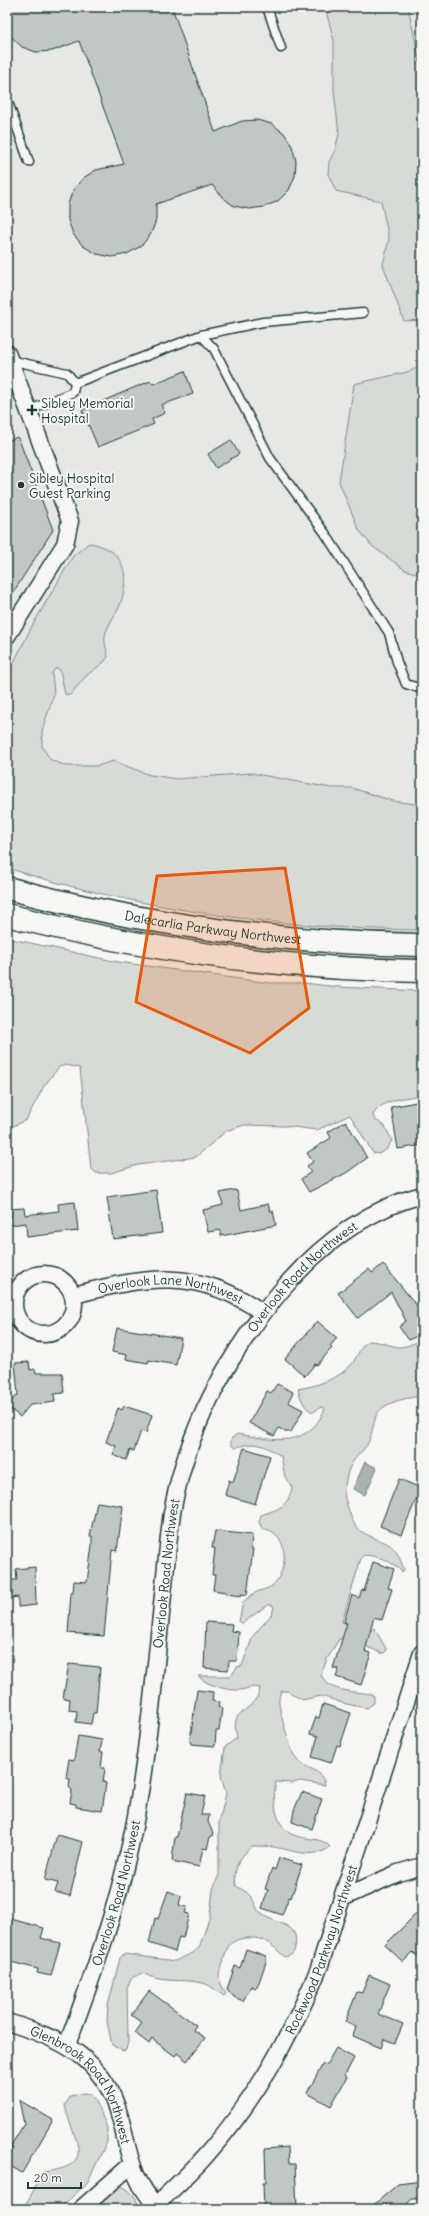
<svg xmlns="http://www.w3.org/2000/svg" width="429" height="2216" font-family="Delius,sans-serif">
<style>
.built{fill:#e6e8e4}
.green{fill:#d6dbd6;stroke:#7a8c85}
.water{fill:#aab3ae;stroke:#72847d}
.building{fill:#c1c8c3;stroke:#1f3d34}
.lines{fill:none;stroke-linecap:round;stroke-linejoin:round}
.service-casing{stroke:#1f3d34;stroke-width:11}
.minor-casing{stroke:#1f3d34;stroke-width:19}
.secondary-casing{stroke:#1f3d34;stroke-width:25}
.service{stroke:#f6f6f2;stroke-width:8}
.minor{stroke:#f6f6f2;stroke-width:16}
.secondary{stroke:#f6f6f2;stroke-width:22}
.marked{fill:#e8590c;fill-opacity:0.2;stroke:#e8590c;stroke-width:3;stroke-linejoin:round}
.poi-dot{fill:#1f3d34;stroke:#f6f6f2;stroke-width:1.5}
.labels{text-anchor:middle;dominant-baseline:central;stroke-width:4;stroke-linejoin:round;paint-order:stroke}
.poi-label{font-size:13px;fill:#1f3d34;stroke:#f6f6f2;text-anchor:start}
.street-label{font-size:13px;fill:#1f3d34;stroke:#f6f6f2}
</style>
<rect width="100%" height="100%" fill="#f6f6f2"/>
<filter id="ink" filterUnits="userSpaceOnUse"><feTurbulence type="fractalNoise" baseFrequency=".025" numOctaves="2"/><feDisplacementMap in="SourceGraphic" scale="8" xChannelSelector="R" yChannelSelector="G"/><feConvolveMatrix kernelMatrix="1 2 1 2 8 2 1 2 1" color-interpolation-filters="sRGB"/></filter>
<g filter="url(#ink)">
<!-- built -->
<path class="built" d="M7 7H422V932L314 933 7 858Z"/>
<!-- green -->
<path class="green" d="M325 7H408L422 72V320L404 321 383 265 389 239 381 201 336 191 328 174 329 162 335 150 339 134 334 91V41Z
M422 359V575L405 570 372 546 359 530 339 482 354 384 407 372 415 369Z
M89 543C124 548 131 574 120 605 116 615 107 625 105 636 104 642 107 651 108 657L104 662 86 676 70 695 65 694 60 670 56 668 52 673 54 694 42 731V747L51 760 66 766H97L113 761 150 775 177 779 251 773 331 788H352L393 801 422 805V930C283 929 140 910 7 868V676L32 626 73 556Z
M7 938 118 962 269 983H304L338 987 422 991V1095C406 1098 382 1099 373 1115L375 1120 384 1125 392 1140 387 1149 379 1154 373 1153 350 1115 317 1130 286 1126 244 1125 226 1131 196 1157 138 1165 111 1173H96L91 1168 80 1068 66 1065 59 1067 44 1086 26 1120 7 1129Z
M422 1339V1396C408 1398 383 1401 376 1416 373 1425 372 1434 368 1443 365 1450 354 1457 350 1467 347 1473 345 1484 344 1491 344 1498 353 1527 359 1530 384 1547 393 1535 404 1570L402 1572C392 1561 379 1556 364 1555L361 1558 342 1622 369 1632 374 1628 387 1650 384 1653H381L347 1638 339 1639 327 1659 321 1675C330 1693 353 1691 371 1694L374 1696V1703L367 1708 346 1704 321 1696 302 1700 288 1691H282C279 1695 279 1698 279 1703 279 1710 291 1751 295 1757 303 1770 322 1767 325 1785L300 1781 293 1783 276 1782C272 1799 275 1830 296 1836 307 1840 322 1837 330 1847 314 1860 292 1850 274 1847 267 1846 259 1846 252 1846 239 1859 233 1866 236 1886 241 1889 248 1892 251 1897 255 1902 257 1912 263 1915 278 1925 300 1923 295 1947 294 1954 292 1955 285 1957 279 1952 273 1945 265 1941 255 1936 235 1936 228 1947 226 1951 224 1957 223 1962 217 1975 218 1981 226 1993L224 1996C218 1992 210 1985 203 1983 183 1978 160 1984 143 1973L131 1978 127 1988 128 2042 126 2050 123 2051 112 2045 107 2021 108 2006 120 1958 124 1954 175 1961 193 1953 199 1948 210 1916 213 1889 219 1875V1822L226 1794 221 1776 225 1747 237 1738C231 1710 242 1717 255 1700 258 1697 259 1692 260 1688 251 1685 245 1691 236 1690 225 1690 205 1684 198 1676H228L232 1675 237 1667 242 1666 253 1636 272 1614 274 1607 272 1605H267L243 1623 239 1622 243 1602C247 1599 251 1595 255 1593 260 1590 268 1589 272 1586 286 1573 290 1545 273 1533 270 1531 265 1530 262 1529L259 1522 261 1515C278 1509 289 1507 292 1487L285 1477 281 1456C264 1445 255 1440 235 1448L231 1445V1439L237 1434C273 1440 307 1450 325 1409L321 1407 313 1412C304 1409 300 1397 298 1389 316 1386 339 1379 352 1364 358 1356 359 1348 368 1341 395 1342 394 1355 422 1339Z
M84 2093 91 2095 96 2101 107 2128V2142L87 2183 59 2209H23L44 2172C100 2165 72 2141 65 2105L71 2096Z
M118 2185C129 2188 139 2198 138 2209H91Z"/>
<!-- water -->
<path class="water" d="M365 1462 377 1468 365 1495 353 1489Z"/>
<!-- building -->
<path class="building" d="M7 7H172L215 132 242 121 257 120 272 124 284 133 292 146 296 161 295 176 289 190 278 201 264 207 249 209 234 206 222 197 212 185 156 204V220L151 234 141 246 127 254 112 257 97 254 83 246 73 234 68 220V204L73 190 83 178 96 170 124 164 79 41 52 51 36 52 22 47 7 33Z
M185 371 193 394 161 405 165 413 152 419 154 424 98 447 82 410 138 386 151 381 153 384Z
M18 437 53 530 7 602V441Z
M231 440 239 454 216 468 208 454Z
M416 1102 420 1120H422V1145L398 1149 391 1107Z
M346 1121 367 1158 346 1173 309 1192 301 1179 311 1172 307 1166 313 1162 307 1153 331 1138 328 1132Z
M156 1190 162 1233 113 1239 107 1197Z
M234 1190 237 1191 241 1210 268 1204 270 1211H273L276 1225 221 1236 220 1230 208 1232 203 1210 223 1205 220 1193Z
M75 1202 78 1231 27 1237 26 1223 11 1225 9 1209 24 1208 25 1215 59 1211 58 1204Z
M383 1264 422 1312V1333L409 1340 399 1327 406 1321 391 1292 358 1318 338 1293 369 1269 372 1273Z
M317 1321 337 1338 330 1346 332 1348 317 1365 315 1364 305 1376 285 1359Z
M117 1328 181 1338 176 1365 149 1360 148 1363 126 1359 127 1355 112 1352Z
M29 1362 30 1370 35 1369 36 1373H62L64 1393 54 1394 55 1402 30 1405 20 1417 7 1406 18 1394 15 1363Z
M277 1384 293 1392 288 1402 303 1410 291 1432H285L279 1428 274 1436 249 1423 267 1391 271 1393Z
M124 1406 152 1415 146 1433 141 1431 134 1451 130 1450 126 1460 113 1455 116 1446 106 1442 118 1408 122 1410Z
M244 1448 270 1456 255 1504 225 1495 229 1480 233 1482Z
M399 1479 421 1488 401 1535 380 1526Z
M97 1502 123 1506 117 1551 112 1550 104 1636 68 1633 71 1593H73L74 1581 87 1582 92 1545V1536H90Z
M215 1531 252 1535 251 1549H253L247 1595 241 1594V1596L226 1594V1592L213 1590 215 1575H212L215 1548H212Z
M373 1562 394 1569 388 1588 392 1589 382 1620 374 1617 365 1651 371 1653 361 1685 336 1677 339 1669 333 1668 347 1623 344 1622 352 1595 359 1598 362 1590 364 1591Z
M35 1567 36 1605 18 1607V1597L10 1598 9 1580H17L16 1569Z
M206 1622 232 1624 231 1631 239 1632 237 1661H229L228 1670 204 1668Z
M69 1664 100 1667 96 1713H93L91 1724 76 1722 77 1711 69 1710 70 1699 63 1698Z
M197 1690 213 1692 212 1701 219 1702 218 1707 222 1708 219 1731H216L215 1746 191 1744 190 1741Z
M323 1704 351 1713 340 1746 337 1745 331 1763 312 1757 318 1736 310 1734 316 1717 319 1718Z
M78 1736 102 1740 100 1752H103L101 1768H105L103 1782 106 1783 102 1811 76 1807V1804L70 1803 72 1790 69 1787 70 1779 66 1778 69 1759 74 1760Z
M302 1792 322 1799 312 1829 292 1822 294 1810Z
M187 1793 205 1796 201 1815H209L208 1822 214 1835 210 1837 207 1849 203 1848 199 1867 172 1861 175 1837H177Z
M57 1835 83 1842 70 1896 55 1892 58 1883 45 1880Z
M279 1858 302 1865 291 1898 289 1897 282 1915 262 1908 268 1890 265 1889 272 1868 275 1870Z
M168 1891 181 1896 179 1905 187 1907 185 1913 189 1914 183 1938 179 1937 175 1952 149 1943 155 1918 158 1919Z
M422 1908V1960L413 1952 403 1962 385 1945Z
M7 1918 44 1928 41 1938 60 1943 51 1976 37 1973 38 1969 7 1961Z
M246 1949 266 1956V1962L259 1982 256 1988 251 1986 243 2001 234 1997 227 1989 235 1966 240 1968Z
M369 1975 390 1984 378 2014 403 2024 395 2043 384 2039 381 2048 353 2036 356 2027 345 2022 357 1992 362 1993Z
M149 1991 196 2025 193 2030 205 2038 187 2061 177 2053 175 2056 152 2039 149 2044 135 2033 142 2023 131 2015Z
M336 2048 354 2058 345 2075 347 2077 331 2106 307 2093 323 2064 326 2065Z
M19 2100 53 2120 22 2173 7 2164V2159L13 2149 10 2147 24 2124Z
M288 2147 289 2164H295L297 2209H264L263 2183H266L265 2149Z
M422 2181V2199H412L402 2209H369L398 2184Z"/>
<g class="lines">
<defs>
<path id="service" d="M267 7 281 48
M7 99 29 162
M201 335 263 322 363 313
M10 360 67 373 75 383 73 392 30 410
M75 383 201 335 214 349 270 458 325 533 389 633 397 662 406 684 422 689"/>
<g id="minor">
<path d="M7 353 70 521 65 544 7 636"/>
<circle cx="44" cy="1304" r="30"/>
<path id="s1" d="M74 1295C145 1276 199 1267 263 1313"/>
<path d="M342 1898 398 1873 422 1866"/>
<path id="s2" d="M7 2022C61 2039 104 2057 120 2117 130 2154 130 2178 159 2209"/>
<path id="s3" d="M67 2045C97 1965 126 1883 139 1798 150 1731 156 1663 163 1595 166 1568 168 1540 172 1513 186 1432 227 1355 280 1292 317 1248 365 1210 422 1195"/>
<path d="M81 2209 131 2165"/>
<path id="s4" d="M152 2209C171 2190 191 2173 208 2153 256 2099 292 2034 319 1968L422 1653"/>
</g>
<g id="secondary">
<path id="s5" d="M7 888C141 924 283 943 422 945"/>
<path d="M7 915C142 950 283 969 422 971"/>
</g>
</defs>
<!-- service casing -->
<use href="#service" class="service-casing"/>
<!-- minor casing -->
<use href="#minor" class="minor-casing"/>
<!-- secondary casing -->
<use href="#secondary" class="secondary-casing"/>
<!-- service -->
<use href="#service" class="service"/>
<!-- minor -->
<use href="#minor" class="minor"/>
<!-- secondary -->
<use href="#secondary" class="secondary"/>
</g>
</g>
<!-- marked area -->
<path class="marked" d="M285 868 309 1008 250 1053 136 1002 157 876Z"/>
<!-- markers -->
<g class="poi-dot">
<path d="M30 404h4v4h4v4h-4v4h-4v-4h-4v-4h4z"/>
<circle cx="21" cy="485" r="4"/>
</g>
<g class="labels">
<!-- poi labels -->
<g class="poi-label">
<text x="41" y="403">Sibley Memorial<tspan x="41" dy="15">Hospital</tspan></text>
<text x="29" y="478">Sibley Hospital<tspan x="29" dy="15">Guest Parking</tspan></text>
</g>
<!-- street labels -->
<g class="street-label">
<text stroke="none"><textPath href="#s5" startOffset="210">Dalecarlia Parkway Northwest</textPath></text>
<text stroke="none"><textPath href="#s3" startOffset="820">Overlook Road Northwest</textPath></text>
<text stroke="none"><textPath href="#s1" startOffset="99">Overlook Lane Northwest</textPath></text>
<text stroke="none"><textPath href="#s3" startOffset="484">Overlook Road Northwest</textPath></text>
<text stroke="none"><textPath href="#s3" startOffset="160">Overlook Road Northwest</textPath></text>
<text stroke="none"><textPath href="#s4" startOffset="314">Rockwood Parkway Northwest</textPath></text>
<text stroke="none"><textPath href="#s2" startOffset="104">Glenbrook Road Northwest</textPath></text>
</g>
</g>
<!-- margin -->
<rect width="429" height="2216" fill="none" stroke="#f6f6f2" stroke-width="24"/>
<rect x="12" y="12" width="405" height="2192" fill="none" stroke="#1f3d34" stroke-width="1.5" filter="url(#ink)"/>
<!-- scale -->
<path d="M28 2182v6h53v-6" fill="none" stroke="#1f3d34" stroke-width="2"/>
<text x="34" y="2182" font-size="12" fill="#1f3d34" stroke="#f6f6f2" stroke-width="3" paint-order="stroke">20 m</text>
</svg>
